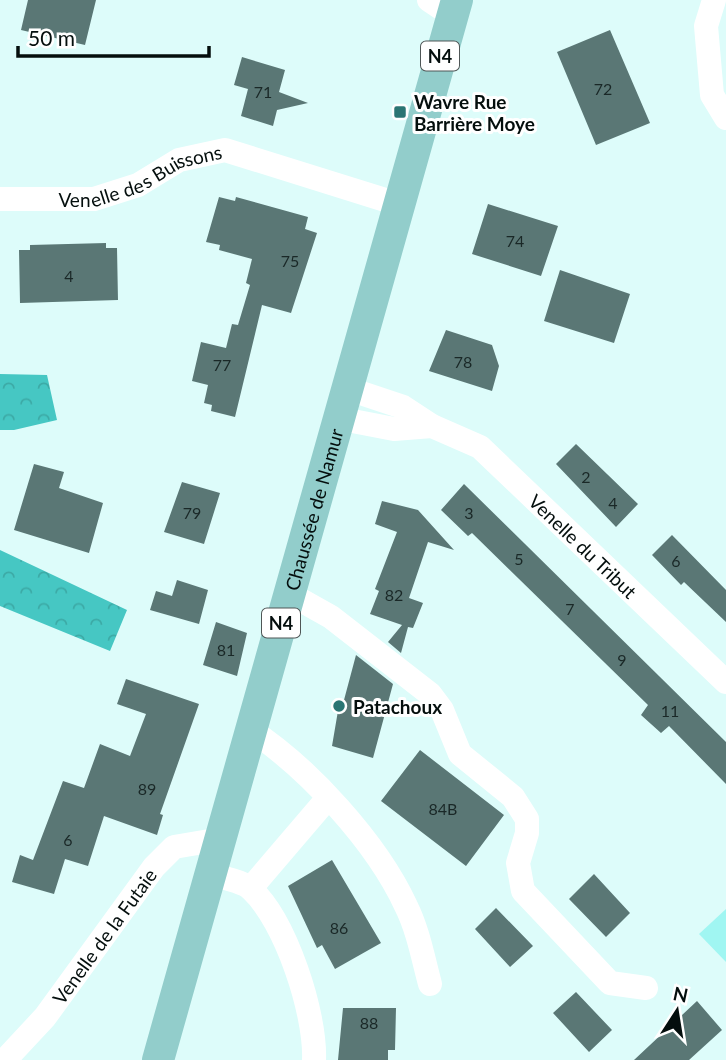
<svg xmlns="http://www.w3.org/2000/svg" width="726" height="1060" font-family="Lato,sans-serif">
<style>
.green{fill:#a0f6f2}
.forest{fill:url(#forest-crowns)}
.building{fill:#5a7775}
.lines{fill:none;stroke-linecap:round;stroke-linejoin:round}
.minor{stroke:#fff;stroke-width:24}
.major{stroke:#92cdcb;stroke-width:32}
.poi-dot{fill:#2b7573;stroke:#fff;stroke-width:2.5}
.labels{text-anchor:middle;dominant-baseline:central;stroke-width:6;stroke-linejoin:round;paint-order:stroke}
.number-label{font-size:16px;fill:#1a2827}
.shield{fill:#fff;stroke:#4f5656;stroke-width:2}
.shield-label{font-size:18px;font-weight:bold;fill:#040e0d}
.poi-label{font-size:19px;font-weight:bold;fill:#040e0d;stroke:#fff;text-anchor:start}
.street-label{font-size:19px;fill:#040e0d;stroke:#fff}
</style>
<defs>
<pattern id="forest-crowns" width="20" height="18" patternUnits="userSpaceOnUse" patternTransform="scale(1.75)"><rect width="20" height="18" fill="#46c7c3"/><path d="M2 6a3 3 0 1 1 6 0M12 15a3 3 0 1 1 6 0" fill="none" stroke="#3caaa6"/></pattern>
</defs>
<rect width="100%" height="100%" fill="#ddfcfa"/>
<!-- green -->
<path class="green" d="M726 909V962L699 934Z"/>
<!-- forest -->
<path class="forest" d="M0 374 47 375 57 420 14 430H0Z
M0 550 127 610 110 651 0 606Z"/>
<!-- building -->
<path class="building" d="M28 0H96L85 45 21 30Z
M610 30 650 123 596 145 557 52Z
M242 57 285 70 279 92 308 103 277 110 273 126 241 116 248 89 234 85Z
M219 197 235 201 236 197 308 217 305 229 317 233 291 313 262 305 235 417 211 411 212 405 204 403 208 385 192 381 201 342 226 348 232 324 238 325 250 285 246 283 252 259 219 250 220 245 206 242Z
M488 204 558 226 541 276 472 254Z
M106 243V248H117L118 300 20 303 19 250H30V245Z
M560 270 630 294 614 343 544 321Z
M446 330 492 345 499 366 492 391 429 371Z
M576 444 638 504 616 527 556 464Z
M34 464 64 472 59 488 103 503 89 553 14 530Z
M182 482 220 493 204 544 164 532Z
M464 484 726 742V784L669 726 661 733 641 715 648 705 472 533 468 536 441 510Z
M382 501 418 510 454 550 428 542 409 598 423 603 413 628 408 627 401 653 388 642 402 625 370 614 379 591 375 589 397 532 375 524Z
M672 535 726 590V622L684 582 681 585 652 555Z
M177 580 208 590 199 624 150 610 156 591 172 596Z
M216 622 247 633 237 676 203 665Z
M356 655 393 684 373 758 332 746 340 699 344 700Z
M126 679 199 704 160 814 163 815 157 835 104 816 88 866 65 859 54 894 12 882 20 855 33 860 63 781 84 788 100 744 130 756 146 714 117 704Z
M420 750 504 815 466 866 381 801Z
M332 860 381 943 335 969 322 945 317 948 288 886Z
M594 874 630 913 606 937 569 899Z
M496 908 533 946 510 967 475 929Z
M576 992 612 1030 589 1052 553 1013Z
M697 1001 722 1030 689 1060H634Z
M343 1008H396L395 1050H388V1060H338Z"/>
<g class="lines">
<!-- minor -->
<g class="minor">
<path d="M429 0 453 16"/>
<path d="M714 0 706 26 712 95 726 118"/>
<path id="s1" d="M0 199H94L138 185 179 160 225 150 398 204"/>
<path id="s2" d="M346 388 403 407 432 426 480 447 726 682"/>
<path d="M337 418 394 429 432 426"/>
<path d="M290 594 331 617 430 694 442 710 460 754 513 797 527 819V833L518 863 523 891 610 983 646 988"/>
<path d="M249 729C308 767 377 843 406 906 418 930 423 958 430 984"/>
<path d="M211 874C222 878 243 881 251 889 286 921 316 1014 314 1060"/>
<path d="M251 888 327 799"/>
<path id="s3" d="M5 1060 45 1017 154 867 174 847 221 839"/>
</g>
<!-- major -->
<path class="major" id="s4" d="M158 1060 457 0"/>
</g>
<!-- markers -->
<g class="poi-dot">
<rect x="393" y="105" width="14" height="14" rx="3.5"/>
<circle cx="339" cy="706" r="7"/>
</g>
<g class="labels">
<!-- number labels -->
<g class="number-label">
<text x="603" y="88">72</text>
<text x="263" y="91">71</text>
<text x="515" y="240">74</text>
<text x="290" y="260">75</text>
<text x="69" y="275">4</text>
<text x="463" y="361">78</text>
<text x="222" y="364">77</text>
<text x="586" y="476">2</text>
<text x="613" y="502">4</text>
<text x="192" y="512">79</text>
<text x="469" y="512">3</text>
<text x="519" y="558">5</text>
<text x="676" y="560">6</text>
<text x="394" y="594">82</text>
<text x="570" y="608">7</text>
<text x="226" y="649">81</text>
<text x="622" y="659">9</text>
<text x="670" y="710">11</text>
<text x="147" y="788">89</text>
<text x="443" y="808">84B</text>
<text x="68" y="839">6</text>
<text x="339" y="927">86</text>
<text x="369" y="1022">88</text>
</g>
<!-- shield labels -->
<g class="shield">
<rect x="421" y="41.5" width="38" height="29" rx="5"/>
<rect x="262" y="608.5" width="38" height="29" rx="5"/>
</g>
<g class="shield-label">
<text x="440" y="56">N4</text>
<text x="281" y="623">N4</text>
</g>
<!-- poi labels -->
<g class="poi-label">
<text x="414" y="101">Wavre Rue<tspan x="414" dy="22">Barrière Moye</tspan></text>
<text x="353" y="706">Patachoux</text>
</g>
<!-- street labels -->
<g class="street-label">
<text stroke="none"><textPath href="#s1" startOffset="145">Venelle des Buissons</textPath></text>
<text stroke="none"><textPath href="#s4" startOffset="572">Chaussée de Namur</textPath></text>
<text stroke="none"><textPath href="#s2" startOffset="290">Venelle du Tribut</textPath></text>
<text stroke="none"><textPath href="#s3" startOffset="159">Venelle de la Futaie</textPath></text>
</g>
</g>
<!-- north arrow -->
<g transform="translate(677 1011) rotate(12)" stroke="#ffffff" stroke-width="5" paint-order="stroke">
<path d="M0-5L12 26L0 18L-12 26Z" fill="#040e0d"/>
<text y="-10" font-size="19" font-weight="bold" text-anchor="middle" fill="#040e0d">N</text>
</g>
<!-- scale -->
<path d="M18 46v10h191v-10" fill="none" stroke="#040e0d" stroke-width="3.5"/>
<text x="28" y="46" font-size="21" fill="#040e0d" stroke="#ffffff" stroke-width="5" paint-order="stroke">50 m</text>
</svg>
